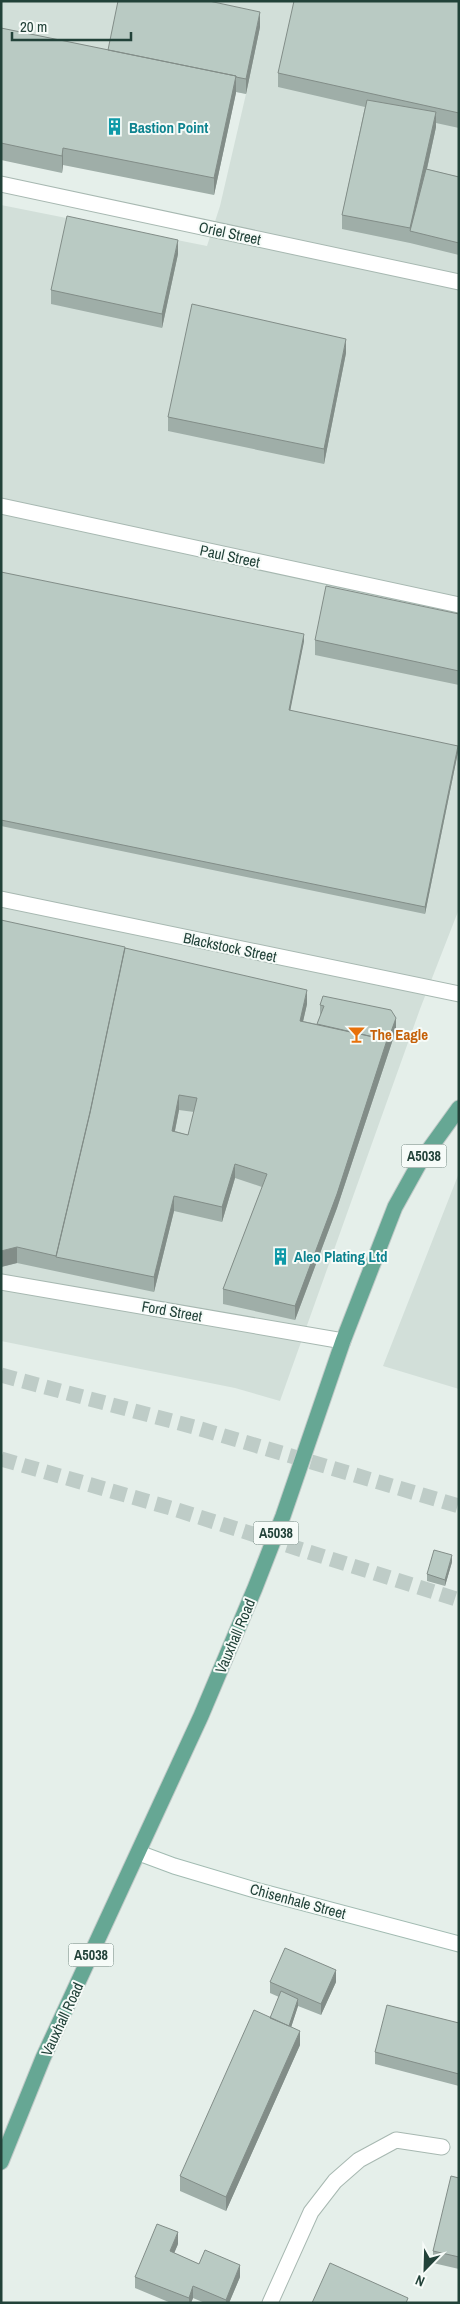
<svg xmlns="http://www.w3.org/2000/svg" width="460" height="2304" font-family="'Archivo Narrow',sans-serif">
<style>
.built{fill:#d2dfd9}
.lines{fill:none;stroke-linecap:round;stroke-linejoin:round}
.highway-tunnel{stroke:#beccc7;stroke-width:15;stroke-dasharray:15 8;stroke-linecap:butt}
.street-casing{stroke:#a7b8b1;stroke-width:17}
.secondary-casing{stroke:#a2bbb2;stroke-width:17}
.primary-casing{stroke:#c1cac8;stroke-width:17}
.street{stroke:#fff;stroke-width:15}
.secondary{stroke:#fff;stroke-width:15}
.primary{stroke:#66a794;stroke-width:15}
.wall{fill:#9faea8;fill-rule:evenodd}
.shaded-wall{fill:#828d88}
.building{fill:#b9cac3;stroke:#828d88;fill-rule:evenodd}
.labels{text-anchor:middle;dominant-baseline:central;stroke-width:4;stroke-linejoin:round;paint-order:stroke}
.shield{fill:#f6fbf8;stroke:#627a72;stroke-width:1}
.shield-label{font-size:14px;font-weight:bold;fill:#224239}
.culture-label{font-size:15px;font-weight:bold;fill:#0d838f;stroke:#f6fbf8;text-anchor:start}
.street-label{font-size:15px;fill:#224239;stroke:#f6fbf8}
.food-label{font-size:15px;font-weight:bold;fill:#c56008;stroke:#f6fbf8;text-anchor:start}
</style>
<rect width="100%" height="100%" fill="#e5efea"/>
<!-- built -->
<path class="built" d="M1 1H459V909L420 1009 280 1401 235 1388 1 1341V205L207 246 220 206 246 94 1 45Z
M459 1173V1389L383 1366Z"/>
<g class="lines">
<!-- highway-tunnel -->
<path class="highway-tunnel" d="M1 1375 194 1427 459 1506
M1 1459 174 1509 459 1600"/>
<defs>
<path id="street" d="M1 184 459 282
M1 506 459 605
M1 899 459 994
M1 1282 343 1341
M270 2303 311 2212 335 2181 359 2160 396 2140 442 2147"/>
<path id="secondary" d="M139 1853 174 1866 255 1890 459 1944"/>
<path id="primary" d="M1 2162 43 2058 201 1716 255 1588 283 1516 343 1341 395 1207 420 1162 459 1108"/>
</defs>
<!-- street casing -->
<use href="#street" class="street-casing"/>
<!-- secondary casing -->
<use href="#secondary" class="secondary-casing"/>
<!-- primary casing -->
<use href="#primary" class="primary-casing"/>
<!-- street -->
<use href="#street" class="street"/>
<!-- secondary -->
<use href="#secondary" class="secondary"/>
<!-- primary -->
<use href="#primary" class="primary"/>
</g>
<!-- wall -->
<path class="wall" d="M459 1V128L436 123V127L427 169 459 177V255L410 243 342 229V215L365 107 278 87V73Z
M260 27 246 94 236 92 214 195 63 165 62 173 1 160V28L108 50Z
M178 254 162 328 51 304V290Z
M346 353 324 464 168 431V417Z
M1 572 304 641 290 710 458 752 425 914 1 826Z
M459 614V685L315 655V640Z
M125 948 307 1004 303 1021 317 1024 320 1016V1005L396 1030 337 1208 295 1320 223 1304V1289L262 1187 235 1178 222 1222 174 1211 154 1292 17 1263 1 1267ZM179 1110 194 1112 188 1135 175 1131Z
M452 1562 445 1586 427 1581V1574Z
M270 1982H336L321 2015 298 2006 291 2027 300 2045 226 2211 180 2191V2176L270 2018 279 1997 270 1993Z
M459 2023V2086L375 2064V2052Z
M459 2178V2269L433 2263V2251Z
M178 2244 174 2253 199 2264 240 2277 229 2303H205L193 2298 191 2303H171L135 2288V2277Z"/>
<!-- shaded-wall -->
<path class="shaded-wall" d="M260 12V27L246 94V79Z
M236 76V93L214 195V178Z
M436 112V127L413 232 410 231V228Z
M63 148V165L62 173V156Z
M178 240V254L162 328V314Z
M346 339V353L324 464V449Z
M304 634V641L289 717V710Z
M458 746V752L425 914V907Z
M307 990V1004L300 1035V1021Z
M396 1018V1030L337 1208 295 1320V1306L387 1040Z
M179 1095V1110L172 1145V1131Z
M235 1164V1178L222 1222V1207Z
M174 1196V1211L154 1292V1277Z
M17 1247V1263L1 1267V1251Z
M452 1555V1562L445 1586V1580Z
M336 1970V1982L321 2015V2004Z
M298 1999V2006L287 2040V2033Z
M300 2031V2045L226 2211V2197Z
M178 2232V2244L170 2263V2251Z
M240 2265V2277L229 2303H226V2300Z
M193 2286V2298L191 2303H189V2298Z"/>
<!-- building -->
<path class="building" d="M118 1H209L260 12 246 79 236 77V76L108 50Z
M294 1H459V113L278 73Z
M1 28 236 76 214 178 63 148 62 156 1 143Z
M367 100 436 112 410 228 342 215Z
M426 169 459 177V243L410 231Z
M67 216 178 240 162 314 51 290Z
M192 304 346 339 324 449 168 417Z
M1 572 304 634 289 710 458 746 425 907 1 820Z
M326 586 459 614V671L315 640Z
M1 920 125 947 90 1112 56 1256 17 1247 1 1251Z
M125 948 307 990 300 1021 387 1040 337 1194 295 1306 223 1289 267 1174 235 1164 222 1207 174 1196 154 1277 56 1257 90 1113ZM179 1095 197 1098 188 1135 172 1131Z
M323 996 391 1010 396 1018 387 1043V1040L317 1024 324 1006 320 1005Z
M434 1550 452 1555 445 1580 427 1574Z
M285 1948 336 1970 321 2004 270 1982Z
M281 1991 298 1999 289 2026 270 2018Z
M387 2005 459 2023V2074L375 2052Z
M254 2010 300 2031 226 2197 180 2176Z
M451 2176 459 2178V2257L433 2251Z
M157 2224 178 2232 170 2251 199 2264 205 2250 240 2265 226 2300 193 2286 189 2298 135 2277Z
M330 2263 408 2298 406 2303H312Z"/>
<!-- icons -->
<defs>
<symbol id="building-bare" viewBox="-9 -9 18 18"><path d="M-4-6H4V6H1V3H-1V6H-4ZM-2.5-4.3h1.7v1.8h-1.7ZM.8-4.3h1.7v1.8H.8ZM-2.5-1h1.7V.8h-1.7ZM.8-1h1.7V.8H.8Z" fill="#0f9aa8" stroke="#f6fbf8" stroke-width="2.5" paint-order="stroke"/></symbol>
<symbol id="bar-bare" viewBox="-9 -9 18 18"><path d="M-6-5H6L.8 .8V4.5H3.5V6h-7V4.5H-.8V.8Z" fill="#e8710a" stroke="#f6fbf8" stroke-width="2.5" paint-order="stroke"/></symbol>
</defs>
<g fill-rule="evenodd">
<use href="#building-bare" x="102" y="114" width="25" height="25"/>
<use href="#bar-bare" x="344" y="1022" width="25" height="25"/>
<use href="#building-bare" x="268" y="1244" width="25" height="25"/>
</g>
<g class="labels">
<!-- shield labels -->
<g class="shield">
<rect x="401.5" y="1144.5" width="45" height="23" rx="4"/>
<rect x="253.5" y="1521.5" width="45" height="23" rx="4"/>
<rect x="68.5" y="1943.5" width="45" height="23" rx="4"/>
</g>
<g class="shield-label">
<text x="424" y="1156">A5038</text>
<text x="276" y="1533">A5038</text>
<text x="91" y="1955">A5038</text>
</g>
<!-- culture labels -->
<g class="culture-label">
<text x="129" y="127">Bastion Point</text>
<text x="294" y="1256">Aleo Plating Ltd</text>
</g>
<!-- street labels -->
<g class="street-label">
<text transform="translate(230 233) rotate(12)">Oriel Street</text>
<text transform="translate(230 556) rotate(12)">Paul Street</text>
<text transform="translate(230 947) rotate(12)">Blackstock Street</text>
<text transform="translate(172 1311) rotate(10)">Ford Street</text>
<text transform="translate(235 1636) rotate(-67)">Vauxhall Road</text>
<text transform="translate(298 1901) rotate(15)">Chisenhale Street</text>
<text transform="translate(62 2019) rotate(-65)">Vauxhall Road</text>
</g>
<!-- food labels -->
<g class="food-label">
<text x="370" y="1034">The Eagle</text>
</g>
</g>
<!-- border -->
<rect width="460" height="2304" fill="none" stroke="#224239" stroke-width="5"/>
<!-- north arrow -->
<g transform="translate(425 2269) rotate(203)" stroke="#f6fbf8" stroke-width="4" paint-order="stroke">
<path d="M0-4L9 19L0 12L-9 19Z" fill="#224239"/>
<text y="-8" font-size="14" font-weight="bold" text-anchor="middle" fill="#224239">N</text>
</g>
<!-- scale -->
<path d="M12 32v8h119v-8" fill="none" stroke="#224239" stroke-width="2.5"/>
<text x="20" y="32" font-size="15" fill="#224239" stroke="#f6fbf8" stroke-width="4" paint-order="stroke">20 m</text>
</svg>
